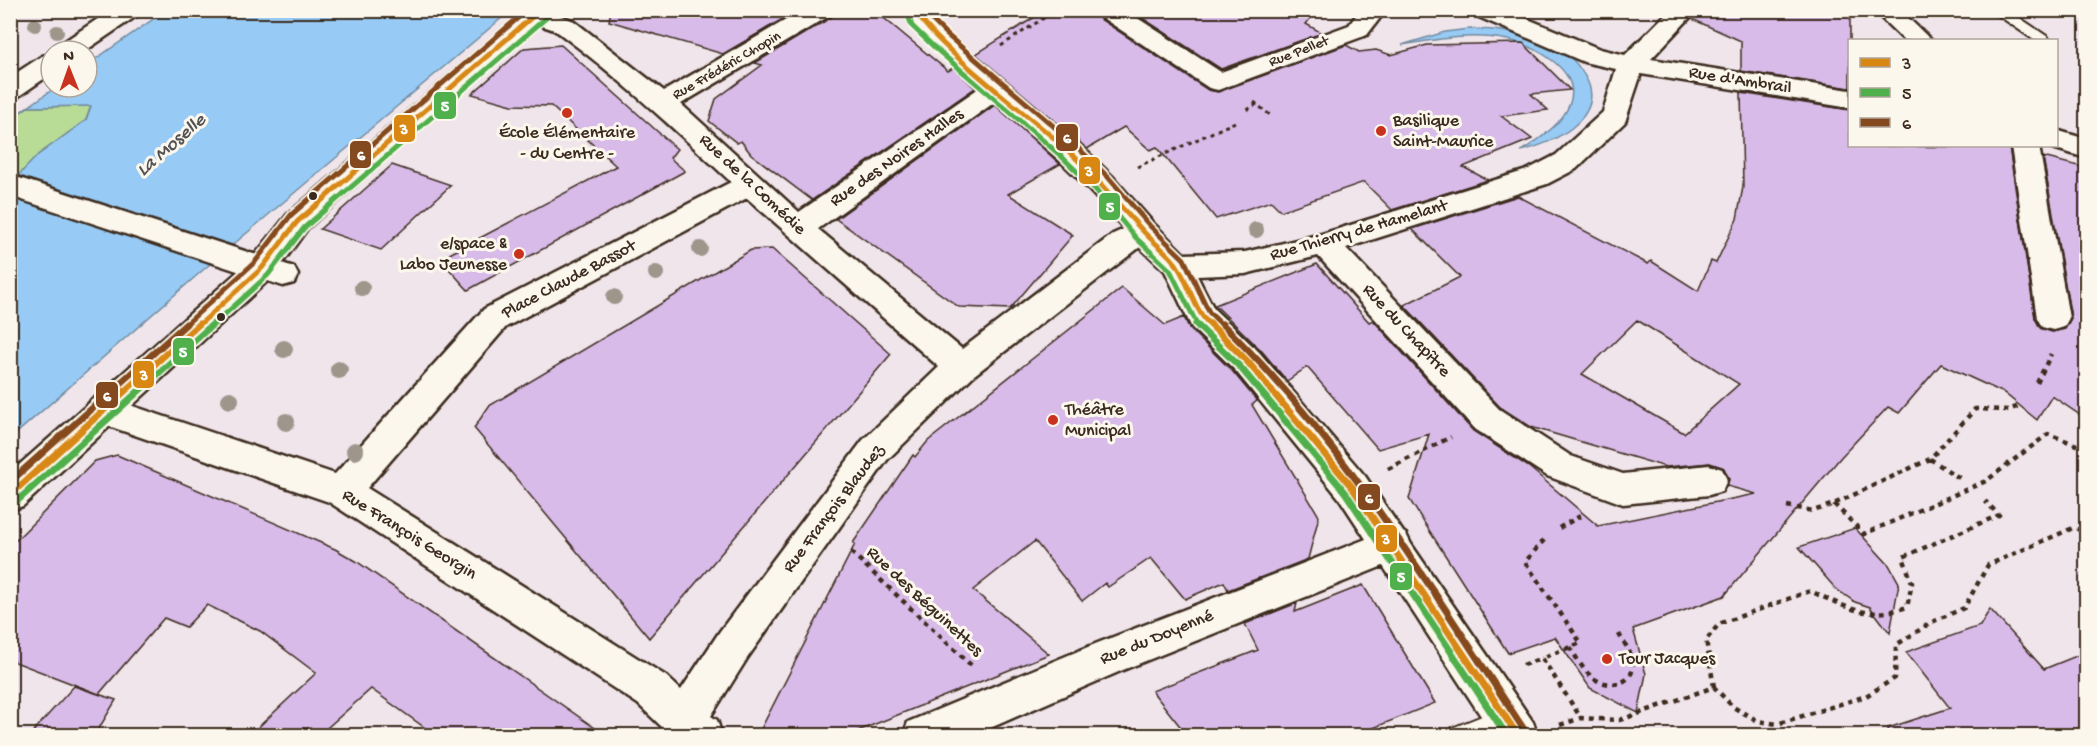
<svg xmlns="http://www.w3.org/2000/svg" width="2097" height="746" font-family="'Gochi Hand',sans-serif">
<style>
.green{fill:#b8db96;stroke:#7a825a;stroke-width:1.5}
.water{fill:#97cbf5;stroke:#728b9f;stroke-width:1.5}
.building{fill:#d8bbe9;stroke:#3b2a1e;stroke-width:1.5;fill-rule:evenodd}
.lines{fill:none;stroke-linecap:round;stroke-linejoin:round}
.lane-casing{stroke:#3b2a1e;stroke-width:4}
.street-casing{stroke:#3b2a1e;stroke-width:5}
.secondary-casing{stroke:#3b2a1e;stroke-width:5}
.path-far1{stroke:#3b2a1e;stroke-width:3;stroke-dasharray:4 4;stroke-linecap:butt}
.path{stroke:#3b2a1e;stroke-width:4.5;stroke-dasharray:5 5;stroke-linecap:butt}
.lane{fill:#fbf7ec;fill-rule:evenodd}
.street{fill:#fbf7ec;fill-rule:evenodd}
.secondary{fill:#fbf7ec;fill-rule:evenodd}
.bus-1-far1-casing{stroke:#fbf7ec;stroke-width:9}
.bus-1-casing{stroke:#fbf7ec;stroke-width:11}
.bus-2-far1-casing{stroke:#fbf7ec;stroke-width:9}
.bus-2-casing{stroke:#fbf7ec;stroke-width:11}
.bus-3-far1-casing{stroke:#fbf7ec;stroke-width:9}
.bus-3-casing{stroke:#fbf7ec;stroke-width:11}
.bus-1-far1{stroke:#d88812;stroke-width:5}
.bus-1{stroke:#d88812;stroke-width:7}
.bus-2-far1{stroke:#50b04b;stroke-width:5}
.bus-2{stroke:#50b04b;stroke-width:7}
.bus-3-far1{stroke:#85491f;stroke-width:5}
.bus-3{stroke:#85491f;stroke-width:7}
.tree{fill:#9e968b}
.poi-dot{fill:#c8321e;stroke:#fbf7ec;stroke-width:2}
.bus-dot{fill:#3b2a1e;stroke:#fbf7ec;stroke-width:2}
.labels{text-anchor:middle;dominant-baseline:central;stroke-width:6;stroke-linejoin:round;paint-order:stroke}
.far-street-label{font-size:15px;fill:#3b2a1e;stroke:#fbf7ec}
.street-label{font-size:18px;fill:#3b2a1e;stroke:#fbf7ec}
.poi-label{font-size:18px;fill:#3b2a1e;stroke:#fbf7ec;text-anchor:start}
.water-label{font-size:20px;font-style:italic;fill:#525254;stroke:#fbf7ec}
.line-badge{stroke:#fbf7ec;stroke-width:2}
.badge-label{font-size:16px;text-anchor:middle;font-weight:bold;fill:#fff}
</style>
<rect width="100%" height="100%" fill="#f0e5eb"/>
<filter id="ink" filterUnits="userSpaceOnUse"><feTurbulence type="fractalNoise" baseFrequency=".0167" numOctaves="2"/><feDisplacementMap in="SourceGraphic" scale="12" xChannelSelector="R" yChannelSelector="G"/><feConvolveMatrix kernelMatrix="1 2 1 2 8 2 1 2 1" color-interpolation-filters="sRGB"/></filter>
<g filter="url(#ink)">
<!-- green -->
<path class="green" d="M91 106 86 120 38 155 11 184V119L27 107Z"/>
<!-- water -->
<path class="water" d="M165 11H510L203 270 11 438 10 184 38 155 86 120 91 106 27 107 11 119 56 87H87V65Z
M1469 29C1501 29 1515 32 1544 44 1551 47 1559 49 1565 53 1574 59 1581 69 1586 78 1607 117 1553 144 1521 151 1554 131 1597 96 1553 61 1540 51 1524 43 1508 40 1472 33 1438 39 1402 45L1445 32Z"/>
<!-- building -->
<path class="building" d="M611 10H798L723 54 609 21Z
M836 10H874L948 71 953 68 975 88 812 200 751 154 741 141 737 143 709 121 716 99 762 65 755 63 832 17Z
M1046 10H1093L1097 17 1208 90 1218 92 1346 45 1359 52 1376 50 1391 55 1427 45 1523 43 1570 90 1531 94 1548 110 1501 116 1532 139 1463 167 1488 180 1392 210 1364 182 1281 211 1271 201 1216 219 1157 147 1150 150 1124 127 1087 149 976 54Z
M1130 10H1317L1306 24 1322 33 1221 69Z
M1699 10H1850V88L1741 71V41L1692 19Z
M561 45 677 149 670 158 685 171 468 290 440 259 616 166 551 106 512 105 472 94 524 48Z
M1741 93 1850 110V146L2009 147 2035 318 2040 328 2052 332 2065 329 2071 318 2043 157 2086 168V419L2052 396 2037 420 2004 393 1941 364 1899 413 1888 407 1841 457 1724 596 1633 629 1646 674 1638 713 1590 688 1555 637 1508 653 1409 499 1429 434 1378 449 1307 367 1287 381 1261 350 1215 305 1317 264 1369 322 1373 320 1473 431 1529 467 1598 526 1756 494 1727 486 1729 479 1724 468 1710 463 1666 467 1531 427 1500 407 1404 305 1460 277 1412 229 1518 196 1648 264 1651 261 1698 291 1711 261 1716 263 1737 219 1743 187ZM1637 320 1739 384 1684 433 1582 374Z
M995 105 1060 164 1008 194 1073 235 1010 309 959 307 836 219Z
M392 165 451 185 381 250 320 229Z
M772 249 891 354 649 638 474 428 489 406 751 250Z
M1122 288 1165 325 1184 317 1189 328 1233 372 1257 401 1252 405 1319 516 1308 559 1228 590 1224 582 1185 599 1151 558 1108 587 1105 583 1082 601 1035 541 973 590 1049 654 848 735H794L761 729 855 544 853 543 913 455 915 457 928 441Z
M117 455 335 549 356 561 605 735H435L371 689 319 735H250L316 673 260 631 207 605 186 627 164 618 99 694 10 660V546L95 461Z
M1855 528 1889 565 1899 583 1890 633 1870 607 1855 602 1836 589 1799 547Z
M1363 585 1435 703 1356 735H1187L1152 691 1258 650 1245 624 1297 603 1295 612Z
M1990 609 2044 669 2086 652V735H1889L1888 728 1950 708 1906 652 1980 626Z
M74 686 116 700 95 735H30Z"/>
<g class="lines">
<defs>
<path id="lane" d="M2008 10 2048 37 2050 40H2034L1992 11Z
M1507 706 1516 710 1519 718 1516 726 1492 736H1449L1452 728Z"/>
<path id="street" d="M111 10H141L138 15 85 51H55L59 45Z
M526 10H546L574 21 664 91 803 10H834L831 15 681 104 799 212 979 88 910 25 904 10H929L931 18 949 35 1076 141 1112 176 1154 224 1184 254 1245 252 1322 234 1527 170 1556 155 1603 112 1616 69 1584 62 1474 15 1471 10H1506L1600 49 1625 55 1670 10H1697L1651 59 1850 90V108L1641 74 1625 122 1576 169 1547 184 1346 248 1499 409 1571 456 1623 474 1709 465 1722 469 1727 480 1722 491 1709 495 1623 504 1547 476 1475 429 1318 256 1245 274 1197 276 1214 309 1259 352 1365 476 1403 532 1406 534 1411 544 1533 722 1538 736H1494L1383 566 1123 670 972 736H903L908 722 1095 644 1366 539 1339 498 1235 370 1191 326 1165 271 1140 247 973 376 887 460 748 657 711 716 717 720 722 736H660L662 727 638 704 329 502 91 420 86 410 91 400 103 396 335 474 484 309 731 182C675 130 620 78 559 33 548 25 530 26 523 15ZM995 102C1042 142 1084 181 1124 229L1113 234 962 349 818 229ZM747 198 939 367 863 440 720 631 681 690 666 676 367 488 506 327Z
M1095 10H1125L1221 72 1349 25 1360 10H1386L1367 35 1218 90 1209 88 1098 15Z
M1873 10H1900L1931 40H1904Z
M51 54V74L19 96 10 98V77L42 56Z
M2056 130 2086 139V158L2046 146H2056Z
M2011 146H2039L2069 318 2064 327 2053 330 2042 327 2037 318Z
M10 175 294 267 298 275 294 283 283 286 10 196Z"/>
<path id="secondary" d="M525 10H553L307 229 273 276 23 506 10 510V473L251 260 287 215Z"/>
</defs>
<!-- lane casing -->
<use href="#lane" class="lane-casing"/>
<!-- street casing -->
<use href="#street" class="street-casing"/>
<!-- secondary casing -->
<use href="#secondary" class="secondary-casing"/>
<!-- path-far1 -->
<path class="path-far1" d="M1001 46 1056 10
M1254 102 1270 115
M1247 110 1257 104
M1137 167 1235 122"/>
<!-- path -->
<path class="path" d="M2037 383 2051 354
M1930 459 1961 479
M1388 469 1451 437
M1834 504 1864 534 1986 481 2048 434 2077 445H2086
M1787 506 1813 511 1834 504 1930 459 1975 409 2008 410 2019 406
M1559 528 1582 515
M1544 540 1525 562 1581 643 1542 658 1581 718
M851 552 974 668
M1570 647C1576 657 1582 669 1592 677 1608 690 1638 685 1632 659 1630 650 1623 642 1619 634
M1523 665 1542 658
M1714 687 1706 640 1719 624 1810 591C1847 607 1866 621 1907 607L1912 583 1903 557 1999 515 1985 501
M1560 725 1581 718 1620 720 1714 687 1733 707 1758 721 1777 724 1866 696 1895 678 1896 645 1932 622 1964 608 1988 565 2073 528 2086 531"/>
<!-- lane -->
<use href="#lane" class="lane"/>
<!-- street -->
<use href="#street" class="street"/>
<!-- secondary -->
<use href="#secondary" class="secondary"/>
<defs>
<path id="bus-1-far1" d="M916 10C924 36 1028 116 1055 139 1088 167 1114 200 1143 231 1153 243 1170 253 1178 267 1190 286 1194 310 1211 326
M198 326 262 268 297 222 540 10"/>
<path id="bus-1" d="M1210 324 1247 361 1352 487 1518 736
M10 495 199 324"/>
<path id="bus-2-far1" d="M907 13 912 26 934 47 1060 155 1095 189 1136 238 1170 270 1198 326
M212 326 268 275 304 228 547 17"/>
<path id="bus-2" d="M1196 324 1240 367 1345 492 1507 736
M16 502 213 324"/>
<path id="bus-3-far1" d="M926 10 927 15 946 34 1072 142 1108 177 1150 226 1184 259 1209 312 1223 326
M184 326 255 262 291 215 527 10"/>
<path id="bus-3" d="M1222 324C1344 441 1432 591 1525 731
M10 482 186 324"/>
</defs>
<!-- bus-1-far1 casing -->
<use href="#bus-1-far1" class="bus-1-far1-casing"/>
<!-- bus-1 casing -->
<use href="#bus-1" class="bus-1-casing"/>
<!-- bus-2-far1 casing -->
<use href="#bus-2-far1" class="bus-2-far1-casing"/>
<!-- bus-2 casing -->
<use href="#bus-2" class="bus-2-casing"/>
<!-- bus-3-far1 casing -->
<use href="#bus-3-far1" class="bus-3-far1-casing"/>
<!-- bus-3 casing -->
<use href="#bus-3" class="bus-3-casing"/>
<!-- bus-1-far1 -->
<use href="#bus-1-far1" class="bus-1-far1"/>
<!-- bus-1 -->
<use href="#bus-1" class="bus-1"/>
<!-- bus-2-far1 -->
<use href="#bus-2-far1" class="bus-2-far1"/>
<!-- bus-2 -->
<use href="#bus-2" class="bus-2"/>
<!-- bus-3-far1 -->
<use href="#bus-3-far1" class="bus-3-far1"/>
<!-- bus-3 -->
<use href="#bus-3" class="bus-3"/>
</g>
<!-- trees -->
<g class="tree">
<circle cx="35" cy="25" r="7"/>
<circle cx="57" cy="32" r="7"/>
<circle cx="1256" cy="230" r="8"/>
<circle cx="700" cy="249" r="8"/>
<circle cx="656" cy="273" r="8"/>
<circle cx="362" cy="288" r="8"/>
<circle cx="614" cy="297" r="8"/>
<circle cx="284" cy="349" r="9"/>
<circle cx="339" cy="370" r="9"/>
<circle cx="230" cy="400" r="9"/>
<circle cx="286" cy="422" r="9"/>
<circle cx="355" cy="451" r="9"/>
</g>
</g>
<!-- markers -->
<g class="poi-dot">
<circle cx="567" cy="113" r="6"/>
<circle cx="1381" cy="131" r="6"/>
<circle cx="519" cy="254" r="6"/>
<circle cx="1053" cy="420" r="6"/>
<circle cx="1607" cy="659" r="6"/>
</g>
<g class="bus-dot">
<circle cx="313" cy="196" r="5"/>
<circle cx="221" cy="317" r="5"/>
</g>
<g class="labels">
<!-- far-street labels -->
<g class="far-street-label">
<text transform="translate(1299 52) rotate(-21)">Rue Pellet</text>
<text transform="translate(727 66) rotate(-30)">Rue Frédéric Chopin</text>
</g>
<!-- street labels -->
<g class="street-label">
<text transform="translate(1740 81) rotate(9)">Rue d'Ambrail</text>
<text transform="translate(897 158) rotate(-35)">Rue des Noires Halles</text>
<text transform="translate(752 185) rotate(43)">Rue de la Comédie</text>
<text transform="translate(1359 231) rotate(-16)">Rue Thierry de Hamelant</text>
<text transform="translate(569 280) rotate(-28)">Place Claude Bassot</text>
<text transform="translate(1406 331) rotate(47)">Rue du Chapître</text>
<text transform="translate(834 509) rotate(-53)">Rue François Blaudez</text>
<text transform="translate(409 535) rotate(32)">Rue François Georgin</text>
<text transform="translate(924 602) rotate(43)">Rue des Béguinettes</text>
<text transform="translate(1157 638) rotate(-22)">Rue du Doyenné</text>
</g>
<!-- poi labels -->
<g class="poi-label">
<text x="1393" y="121">Basilique<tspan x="1393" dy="21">Saint-Maurice</tspan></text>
<text x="567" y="133" text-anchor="middle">École Élémentaire<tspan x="567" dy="21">- du Centre -</tspan></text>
<text x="507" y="244" text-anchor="end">e/space &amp;<tspan x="507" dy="21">Labo Jeunesse</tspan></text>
<text x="1065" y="410">Théâtre<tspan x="1065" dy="21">Municipal</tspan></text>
<text x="1619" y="659">Tour Jacques</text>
</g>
<!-- water labels -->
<g class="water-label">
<text transform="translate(172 146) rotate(-41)">La Moselle</text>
</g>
</g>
<g class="line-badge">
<rect x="433" y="91" width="24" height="29" rx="6" fill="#50b04b"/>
<rect x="393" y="114" width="23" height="29" rx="6" fill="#d88812"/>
<rect x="1055" y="123" width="24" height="29" rx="6" fill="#85491f"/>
<rect x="349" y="140" width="23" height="29" rx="6" fill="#85491f"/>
<rect x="1078" y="156" width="23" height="29" rx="6" fill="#d88812"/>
<rect x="1098" y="192" width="23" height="29" rx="6" fill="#50b04b"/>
<rect x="172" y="337" width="23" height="29" rx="6" fill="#50b04b"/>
<rect x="132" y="360" width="23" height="29" rx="6" fill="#d88812"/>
<rect x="95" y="381" width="24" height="28" rx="6" fill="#85491f"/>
<rect x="1357" y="483" width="24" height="28" rx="6" fill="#85491f"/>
<rect x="1375" y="524" width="23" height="29" rx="6" fill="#d88812"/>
<rect x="1389" y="562" width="24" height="29" rx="6" fill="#50b04b"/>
</g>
<g class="badge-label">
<text x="445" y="111">5</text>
<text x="404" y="134">3</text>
<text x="1067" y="143">6</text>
<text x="361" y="160">6</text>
<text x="1089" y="176">3</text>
<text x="1110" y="212">5</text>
<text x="183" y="357">5</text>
<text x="144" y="380">3</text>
<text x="107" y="401">6</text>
<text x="1369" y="503">6</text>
<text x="1386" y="544">3</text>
<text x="1401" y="582">5</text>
</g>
<!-- margin -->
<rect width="2097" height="746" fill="none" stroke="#fbf7ec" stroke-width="36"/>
<rect x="18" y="18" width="2061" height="710" fill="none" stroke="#3b2a1e" stroke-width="2" filter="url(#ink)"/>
<!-- legend -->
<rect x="1848" y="39" width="210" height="108" fill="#fbf7ec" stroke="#aea59a" stroke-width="1.5"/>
<rect x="1860" y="58" width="30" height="9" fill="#d88812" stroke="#aea59a" stroke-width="1.5"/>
<text x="1902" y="69" font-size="18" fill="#3b2a1e">3</text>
<rect x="1860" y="88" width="30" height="9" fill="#50b04b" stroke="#aea59a" stroke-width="1.5"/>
<text x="1902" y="99" font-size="18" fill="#3b2a1e">5</text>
<rect x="1860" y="118" width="30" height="9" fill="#85491f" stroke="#aea59a" stroke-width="1.5"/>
<text x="1902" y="129" font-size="18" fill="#3b2a1e">6</text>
<!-- north arrow -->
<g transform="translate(69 69) rotate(359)"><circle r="28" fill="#fbf7ec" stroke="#aea59a" stroke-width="1.5"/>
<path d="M0-4.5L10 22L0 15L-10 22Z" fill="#c8321e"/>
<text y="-9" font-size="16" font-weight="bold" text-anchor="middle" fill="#3b2a1e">N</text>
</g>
</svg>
